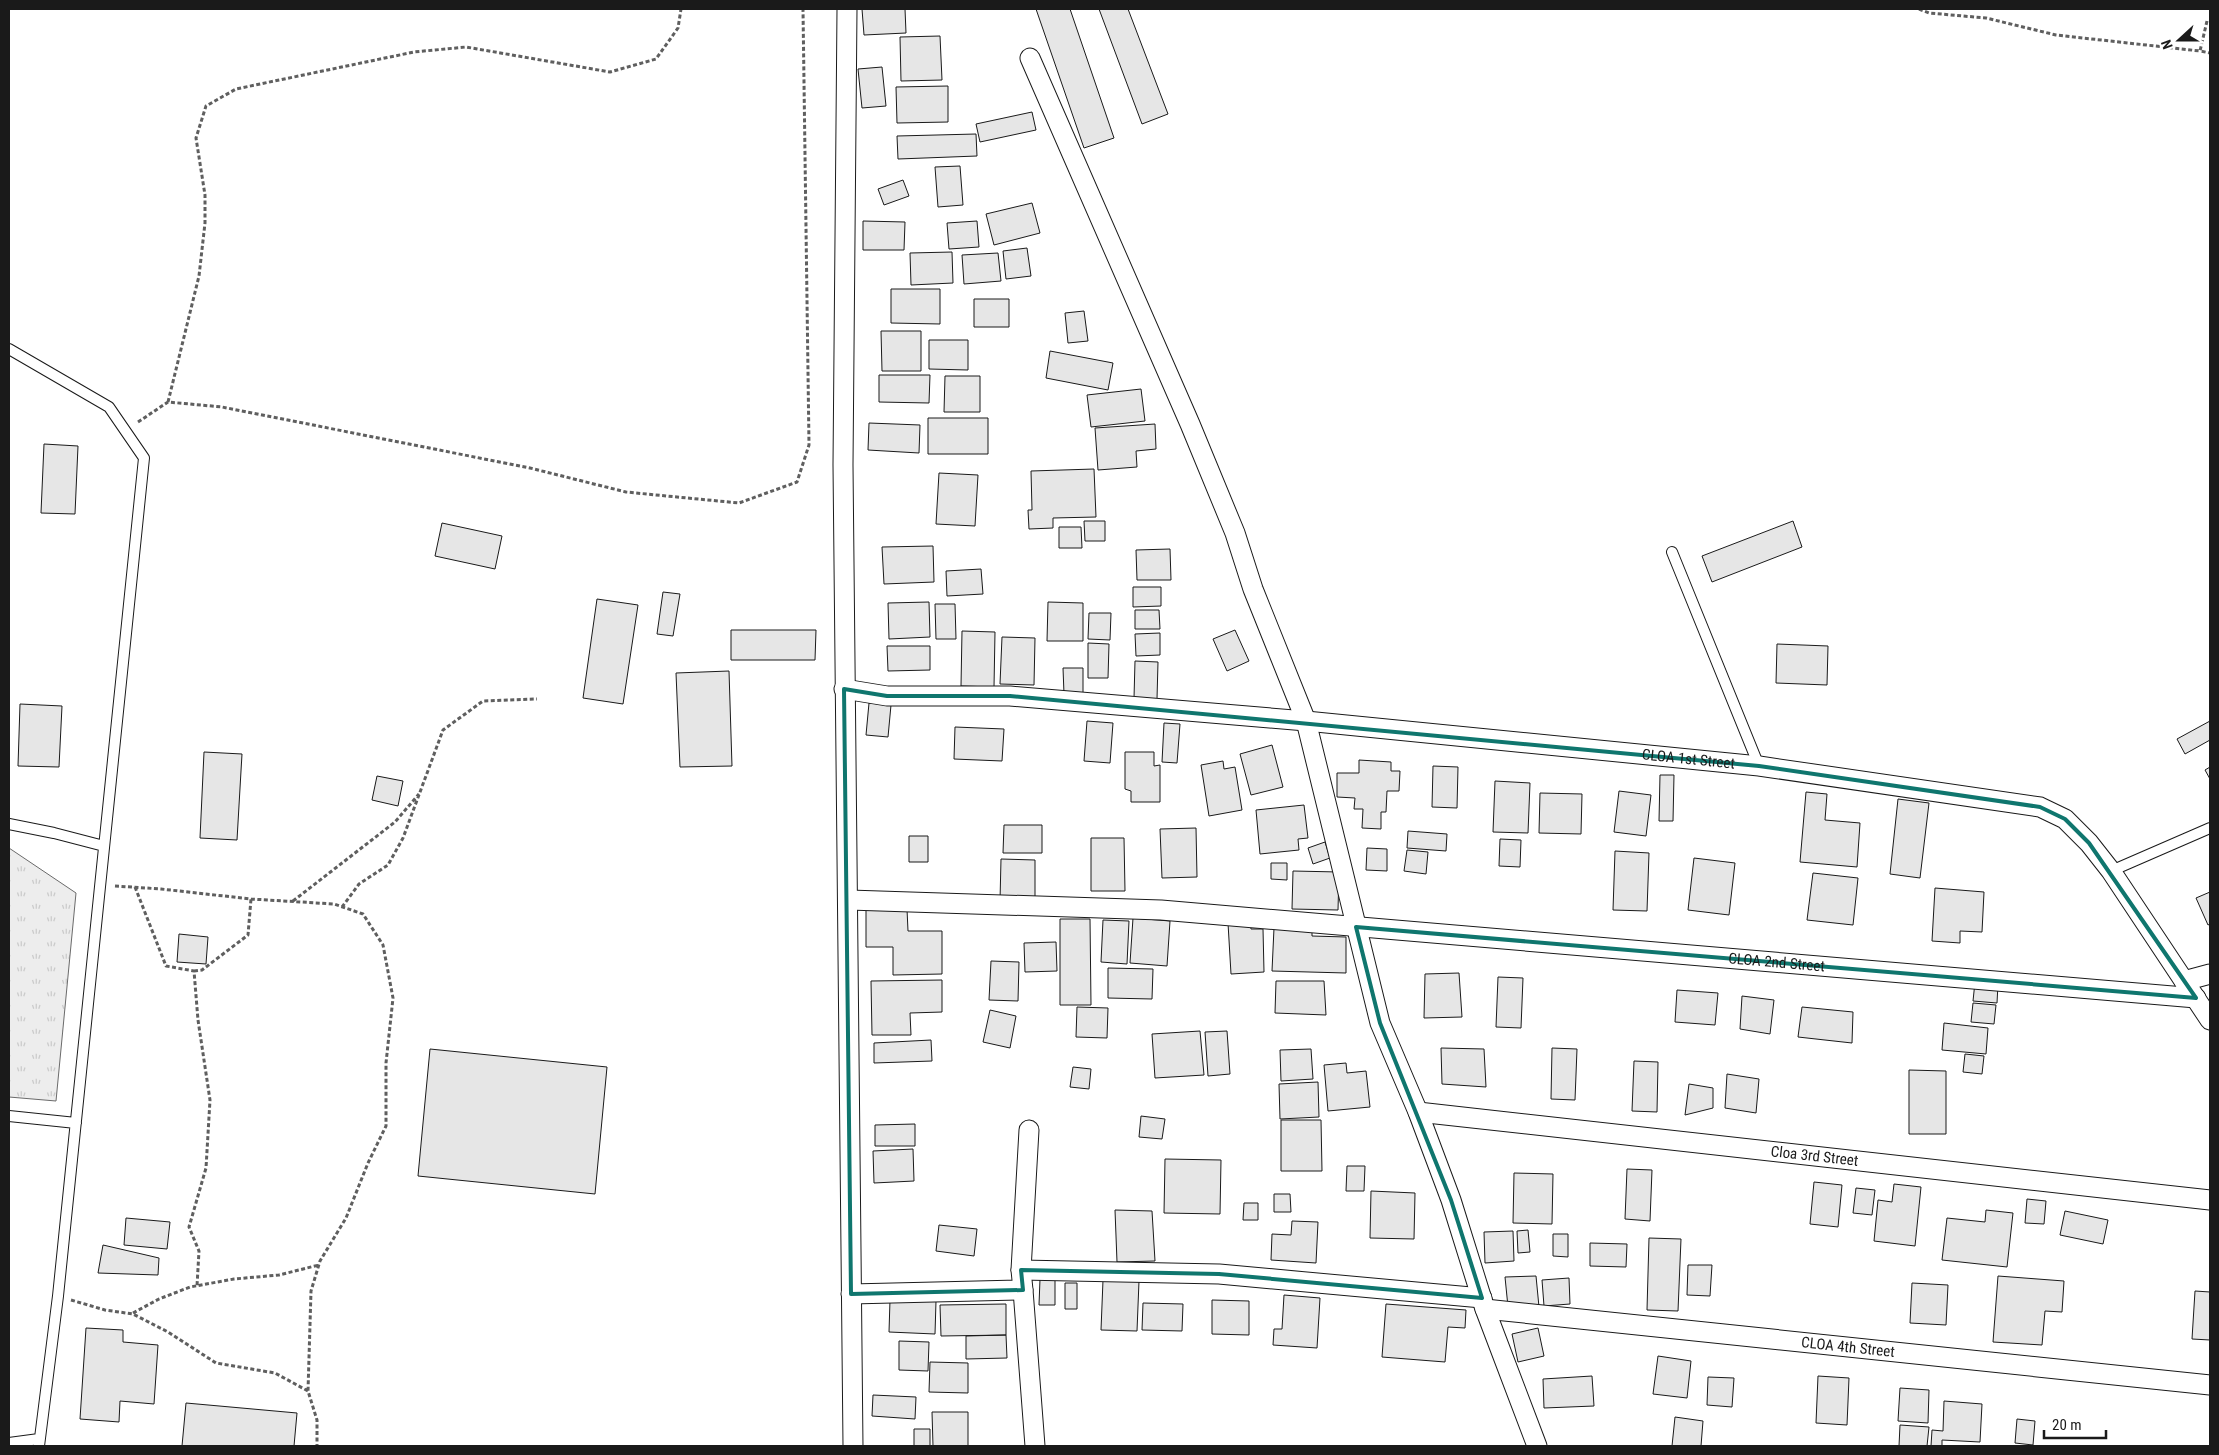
<svg xmlns="http://www.w3.org/2000/svg" width="2219" height="1455" font-family="'Roboto Condensed',sans-serif">
<style>
.grass{fill:url(#grass-tufts);stroke:#6a6a6a}
.building{fill:#e6e6e6;stroke:#1a1a1a}
.lines{fill:none;stroke-linecap:round;stroke-linejoin:round}
.lane-casing{stroke:#1a1a1a;stroke-width:12}
.street-casing{stroke:#1a1a1a;stroke-width:21}
.path{stroke:#5f5f5f;stroke-width:3;stroke-dasharray:4 2.5;stroke-linecap:butt}
.lane{stroke:#fff;stroke-width:10}
.street{stroke:#fff;stroke-width:19}
.marked{fill:none;stroke:#0f766e;stroke-width:4;stroke-linejoin:round}
.labels{text-anchor:middle;dominant-baseline:central;stroke-width:4;stroke-linejoin:round;paint-order:stroke}
.street-label{font-size:15px;fill:#1a1a1a;stroke:#fff}
</style>
<defs>
<pattern id="grass-tufts" width="24" height="20" patternUnits="userSpaceOnUse" patternTransform="scale(1.25)"><rect width="24" height="20" fill="#ededed"/><path d="M3 7l-1-3M5 7V3M7 7l1-3M15 17l-1-3M17 17v-4M19 17l1-3" fill="none" stroke="#cbcbcb"/></pattern>
</defs>
<rect width="100%" height="100%" fill="#fff"/>
<!-- grass -->
<path class="grass" d="M9 848 76 893 56 1101 9 1097Z"/>
<!-- building -->
<path class="building" d="M862 9H905L906 33 864 35Z
M1036 9H1070L1114 138 1084 148Z
M1099 9H1128L1168 114 1142 124Z
M940 36 942 80 901 81 900 37Z
M882 67 886 106 862 108 858 69Z
M948 86V122L897 123 896 87Z
M1032 112 1036 130 980 142 976 124Z
M976 134 977 156 898 159 897 136Z
M960 166 963 205 938 207 935 167Z
M903 180 909 196 884 205 878 189Z
M1032 203 1040 233 994 245 986 214Z
M863 221 905 222 904 250H863Z
M977 221 979 247 949 249 947 223Z
M1027 248 1031 276 1006 279 1003 251Z
M952 252 953 283 911 285 910 253Z
M998 253 1001 281 964 284 962 255Z
M891 289H940V324L891 323Z
M974 299H1009V327H974Z
M1084 311 1088 341 1068 343 1065 313Z
M881 331H921V371H882Z
M929 340H968V370L929 369Z
M1050 351 1113 363 1108 390 1046 378Z
M879 375H930L929 403 879 402Z
M945 376H980V412H944Z
M1141 389 1145 421 1091 427 1087 395Z
M928 418H988V454H928Z
M869 423 920 425 919 453 868 450Z
M1155 424 1156 449 1136 451 1137 467 1098 470 1095 428Z
M44 444 78 446 75 514 41 513Z
M1094 469 1096 517 1053 518V528L1029 529 1028 510H1032L1031 471Z
M939 473 978 475 975 526 936 524Z
M1084 521H1105V541H1085Z
M1793 521 1802 547 1712 582 1702 556Z
M442 523 502 536 495 569 435 556Z
M1059 527H1081L1082 548H1059Z
M933 546 934 582 884 584 882 547Z
M1170 549 1171 580H1137L1136 550Z
M981 569 983 594 947 596 946 571Z
M1133 587H1161V606L1133 607Z
M663 592 680 594 673 636 657 634Z
M597 599 638 605 623 704 583 698Z
M929 602 930 637 889 639 888 603Z
M1048 602 1083 603V641H1047Z
M935 604H955L956 639H936Z
M1135 610H1159L1160 629H1135Z
M1089 613H1111L1110 640 1088 639Z
M731 630H816L815 660H731Z
M1235 630 1249 661 1227 671 1213 639Z
M962 631 995 632 994 687 961 686Z
M1160 633V655L1136 656 1135 634Z
M1002 637 1035 638 1034 685 1000 684Z
M1088 643 1109 644 1108 678H1088Z
M1777 644 1828 646 1827 685 1776 683Z
M887 646H930V670L888 671Z
M1135 661 1158 662 1157 699 1134 698Z
M1063 668H1083V694H1064Z
M729 671 732 766 680 767 676 673Z
M869 703 891 705 888 737 866 735Z
M20 704 62 706 59 767 18 766Z
M1087 721 1113 723 1110 763 1084 761Z
M2210 721V740L2185 754 2177 739Z
M1164 723 1180 724 1177 763 1162 762Z
M955 727 1004 729 1002 761 954 759Z
M1272 745 1283 787 1251 795 1240 754Z
M204 752 242 754 237 840 200 838Z
M1125 752H1154V766L1160 765V802H1131V791L1125 789Z
M1359 760 1391 762V771H1400L1399 791H1387L1386 812H1381V829L1362 828 1363 809H1354L1355 798 1337 797V773H1359Z
M1223 761 1224 769 1235 767 1242 810 1209 816 1201 765Z
M1433 766 1458 767 1457 808 1432 807Z
M2210 767V779L2205 770Z
M1660 775H1674L1673 821H1659Z
M377 776 403 781 398 806 372 800Z
M1495 781 1530 783 1528 833 1493 832Z
M1619 791 1651 795 1646 836 1614 832Z
M1806 792 1827 794 1825 820 1860 823 1857 867 1800 862Z
M1540 793 1582 794 1581 834 1539 833Z
M1898 799 1929 803 1920 878 1890 874Z
M1304 805 1308 838 1298 839 1299 850 1260 854 1256 810Z
M1004 825H1042V853H1003Z
M1196 828 1197 877 1162 878 1160 829Z
M1408 831 1447 834 1446 851 1407 848Z
M909 836H928V862H909Z
M1091 838H1124L1125 891H1091Z
M1500 839 1521 840 1520 867 1499 866Z
M1325 842 1330 858 1313 864 1308 848Z
M1367 848 1387 849V871L1366 870Z
M1407 850 1428 852 1426 874 1404 871Z
M1615 851 1649 853 1647 911 1613 910Z
M1694 858 1735 863 1729 915 1688 910Z
M1001 859 1035 860V901H1000Z
M1271 863H1287V880L1271 879Z
M1293 871 1339 872 1338 910 1292 909Z
M1813 873 1858 878 1853 925 1807 920Z
M1935 888 1984 892 1982 932 1960 931V943L1932 941Z
M2210 892V924L2208 925 2196 898Z
M866 909H907L908 931H942V974L893 975V947H866Z
M1133 918 1170 921 1167 966 1130 963Z
M1060 919H1090L1091 1005H1060Z
M1103 920 1129 921 1127 964 1101 962Z
M1250 922 1251 929H1263L1264 972 1231 974 1228 923Z
M1274 928 1312 929V936L1346 937V973L1272 971Z
M179 934 208 937 206 964 177 962Z
M1056 942 1057 971 1025 972 1024 943Z
M991 961 1019 962 1018 1001 989 1000Z
M1108 968 1153 969 1152 999 1108 998Z
M1459 973 1462 1017 1424 1018 1425 974Z
M1498 977 1523 978 1521 1028 1496 1027Z
M942 980V1012L910 1013 911 1035H872L871 981Z
M1276 981H1324L1326 1015 1275 1013Z
M1975 982 1998 984 1997 1003 1973 1001Z
M1677 990 1718 993 1715 1025 1675 1022Z
M1742 996 1774 1000 1770 1034 1740 1029Z
M1973 1003 1996 1005 1994 1024 1971 1022Z
M1077 1007 1108 1008 1107 1038 1076 1037Z
M1802 1007 1853 1012 1852 1043 1798 1037Z
M990 1010 1016 1016 1010 1048 983 1042Z
M1944 1023 1988 1028 1986 1054 1942 1050Z
M1200 1031 1204 1075 1155 1078 1152 1034Z
M1227 1031 1230 1074 1208 1076 1205 1032Z
M931 1040 932 1061 874 1063V1043Z
M1441 1048 1484 1049 1486 1087 1442 1084Z
M1552 1048 1577 1049 1575 1100 1551 1099Z
M430 1049 607 1067 595 1194 418 1176Z
M1311 1049 1313 1079 1281 1081 1280 1050Z
M1965 1054 1984 1056 1982 1074 1963 1072Z
M1634 1061 1658 1062 1657 1112 1632 1111Z
M1346 1063 1347 1073 1366 1071 1370 1107 1328 1111 1324 1065Z
M1073 1067 1091 1069 1089 1089 1070 1087Z
M1909 1070 1946 1071V1134H1909Z
M1727 1074 1759 1079 1756 1113 1725 1108Z
M1318 1082 1319 1117 1280 1119 1279 1084Z
M1689 1084 1713 1088V1108L1685 1115Z
M1141 1116 1165 1119 1162 1139 1139 1137Z
M1281 1120H1321L1322 1171H1281Z
M915 1124V1146H875V1125Z
M913 1149 914 1181 874 1183 873 1151Z
M1165 1159 1221 1160 1220 1214 1164 1213Z
M1347 1166H1365L1364 1191H1346Z
M1627 1169 1652 1170 1650 1221 1625 1219Z
M1514 1173 1553 1174 1552 1224 1513 1223Z
M1814 1182 1842 1185 1838 1227 1810 1224Z
M1894 1184 1921 1187 1915 1246 1874 1241 1878 1200 1892 1202Z
M1856 1188 1875 1190 1872 1215 1853 1213Z
M1371 1191 1415 1193 1414 1239 1370 1238Z
M1274 1194H1290L1291 1212H1274Z
M2027 1199 2046 1201 2044 1224 2025 1223Z
M1244 1203H1258V1220H1243Z
M1115 1210 1152 1211 1155 1261 1117 1262Z
M1986 1210 2013 1213 2007 1267 1942 1260 1947 1218 1985 1222Z
M2065 1211 2108 1220 2103 1244 2060 1235Z
M126 1218 170 1222 167 1249 124 1245Z
M1292 1221 1318 1222 1316 1263 1271 1260 1272 1234 1291 1235Z
M939 1225 977 1229 974 1256 936 1251Z
M1528 1230 1530 1252 1518 1253 1517 1231Z
M1513 1231 1514 1261 1485 1263 1484 1232Z
M1553 1234H1568V1257L1553 1256Z
M1649 1238 1681 1239 1678 1311 1647 1310Z
M1590 1243 1627 1244 1626 1267 1590 1266Z
M103 1245 159 1258 158 1275 98 1273Z
M1688 1265H1712L1710 1296 1687 1295Z
M1536 1276 1539 1307H1508L1505 1277Z
M1998 1276 2064 1281 2062 1312 2045 1311 2042 1345 1993 1342Z
M1569 1278 1570 1304 1544 1306 1542 1280Z
M1040 1279H1055V1305H1039Z
M1103 1280 1139 1281 1137 1331 1101 1330Z
M1065 1283H1077V1309H1065Z
M1912 1283 1948 1285 1946 1325 1910 1323Z
M2195 1291 2210 1292V1340L2192 1339Z
M1284 1295 1320 1298 1317 1348 1273 1345 1274 1329H1282Z
M890 1300 936 1301 935 1334 889 1332Z
M1212 1300 1249 1301V1335L1212 1334Z
M1143 1303 1183 1304 1182 1331 1142 1330Z
M1006 1304V1335L941 1336 940 1305Z
M1386 1304 1466 1310 1465 1328 1448 1327 1445 1362 1382 1357Z
M86 1328 123 1330V1342L158 1345 154 1404 120 1401 119 1422 80 1419Z
M1538 1328 1544 1356 1518 1362 1512 1334Z
M1006 1335 1007 1358 966 1359V1336Z
M899 1341 929 1342 928 1371 899 1370Z
M1658 1356 1691 1361 1687 1398 1653 1394Z
M930 1362 968 1363V1393L929 1392Z
M1592 1376 1594 1406 1544 1408 1543 1379Z
M1818 1376 1849 1378 1847 1425 1816 1423Z
M1708 1377 1734 1378 1732 1407 1707 1405Z
M1900 1388 1929 1390 1928 1423 1898 1421Z
M873 1395 916 1397 915 1419 872 1416Z
M1944 1401 1982 1404 1980 1442 1942 1440V1446H1931L1932 1430 1943 1431Z
M186 1403 297 1413 294 1446H182Z
M932 1412H968V1446H933Z
M1675 1417 1703 1421 1701 1446H1672Z
M2017 1419 2035 1421 2033 1445 2015 1443Z
M1900 1425 1929 1427 1927 1446H1899Z
M914 1429H930V1446H914Z"/>
<g class="lines">
<defs>
<path id="lane" d="M9 349 109 407 144 458 58 1296 39 1446
M1672 552 1759 766
M9 824 54 833 104 846
M2111 871 2210 828
M9 1116 76 1123
M9 1443 39 1439"/>
<g id="street">
<path d="M847 9 843 465 853 1446"/>
<path d="M1030 58 1190 424 1235 533 1253 589 1306 721 1380 1023 1418 1112 1451 1200 1485 1309 1537 1446"/>
<path id="s1" d="M844 689 887 696H1010L1306 721 1759 766 2040 807 2065 819 2089 843 2111 871 2210 1020"/>
<path id="s2" d="M849 900 1161 910 2196 998"/>
<path d="M2184 981 2210 974"/>
<path id="s3" d="M1418 1112 2210 1200"/>
<path d="M1021 1270 1219 1274 1482 1298"/>
<path d="M1023 1290 1035 1446"/>
<path d="M851 1294 1023 1290 1021 1270 1029 1130"/>
<path id="s4" d="M1485 1309 2210 1385"/>
</g>
</defs>
<!-- lane casing -->
<use href="#lane" class="lane-casing"/>
<!-- street casing -->
<use href="#street" class="street-casing"/>
<!-- path -->
<path class="path" d="M1919 9 1929 13 1986 18 2056 35 2200 51
M2207 21 2200 51 2210 53
M168 402 199 276 205 223V195L196 138 206 106 236 89 414 52 466 47 610 72 656 59 678 28 681 9
M138 422 168 402 222 407 530 468 626 492 739 503 797 482 809 445 803 9
M115 886 161 889 251 899 334 904 363 914 383 945 393 998 386 1063V1126L368 1163 346 1218 320 1261 311 1291 308 1391
M135 887 166 966 194 971 198 1020 210 1100 206 1168 189 1227 199 1251 197 1286
M293 901 395 822 419 794
M342 907 359 884 388 865 403 838 443 730 483 701 537 699
M194 971 202 970 248 935 251 899
M71 1300 105 1310 133 1314 168 1332 216 1363 275 1373 308 1391 317 1420V1446
M133 1313 159 1299 190 1287 234 1279 279 1275 319 1265"/>
<!-- lane -->
<use href="#lane" class="lane"/>
<!-- street -->
<use href="#street" class="street"/>
</g>
<!-- marked area -->
<path class="marked" d="M844 689 887 696H1010L1759 766 2040 807 2065 819 2089 843 2196 998 1356 927 1380 1023 1451 1200 1482 1298 1219 1274 1021 1270 1023 1290 851 1294Z"/>
<g class="labels">
<!-- street labels -->
<g class="street-label">
<text stroke="none"><textPath href="#s1" startOffset="848">CLOA 1st Street</textPath></text>
<text stroke="none"><textPath href="#s2" startOffset="930">CLOA 2nd Street</textPath></text>
<text stroke="none"><textPath href="#s3" startOffset="399">Cloa 3rd Street</textPath></text>
<text stroke="none"><textPath href="#s4" startOffset="365">CLOA 4th Street</textPath></text>
</g>
</g>
<!-- border -->
<rect width="2219" height="1455" fill="none" stroke="#1a1a1a" stroke-width="20"/>
<!-- north arrow -->
<g transform="translate(2179 40) rotate(249)" stroke="#ffffff" stroke-width="4" paint-order="stroke">
<path d="M0-4L9 19L0 12L-9 19Z" fill="#1a1a1a"/>
<text y="-8" font-size="14" font-weight="bold" text-anchor="middle" fill="#1a1a1a">N</text>
</g>
<!-- scale -->
<path d="M2044 1430v8h62v-8" fill="none" stroke="#1a1a1a" stroke-width="2.5"/>
<text x="2052" y="1430" font-size="15" fill="#1a1a1a" stroke="#ffffff" stroke-width="4" paint-order="stroke">20 m</text>
</svg>
